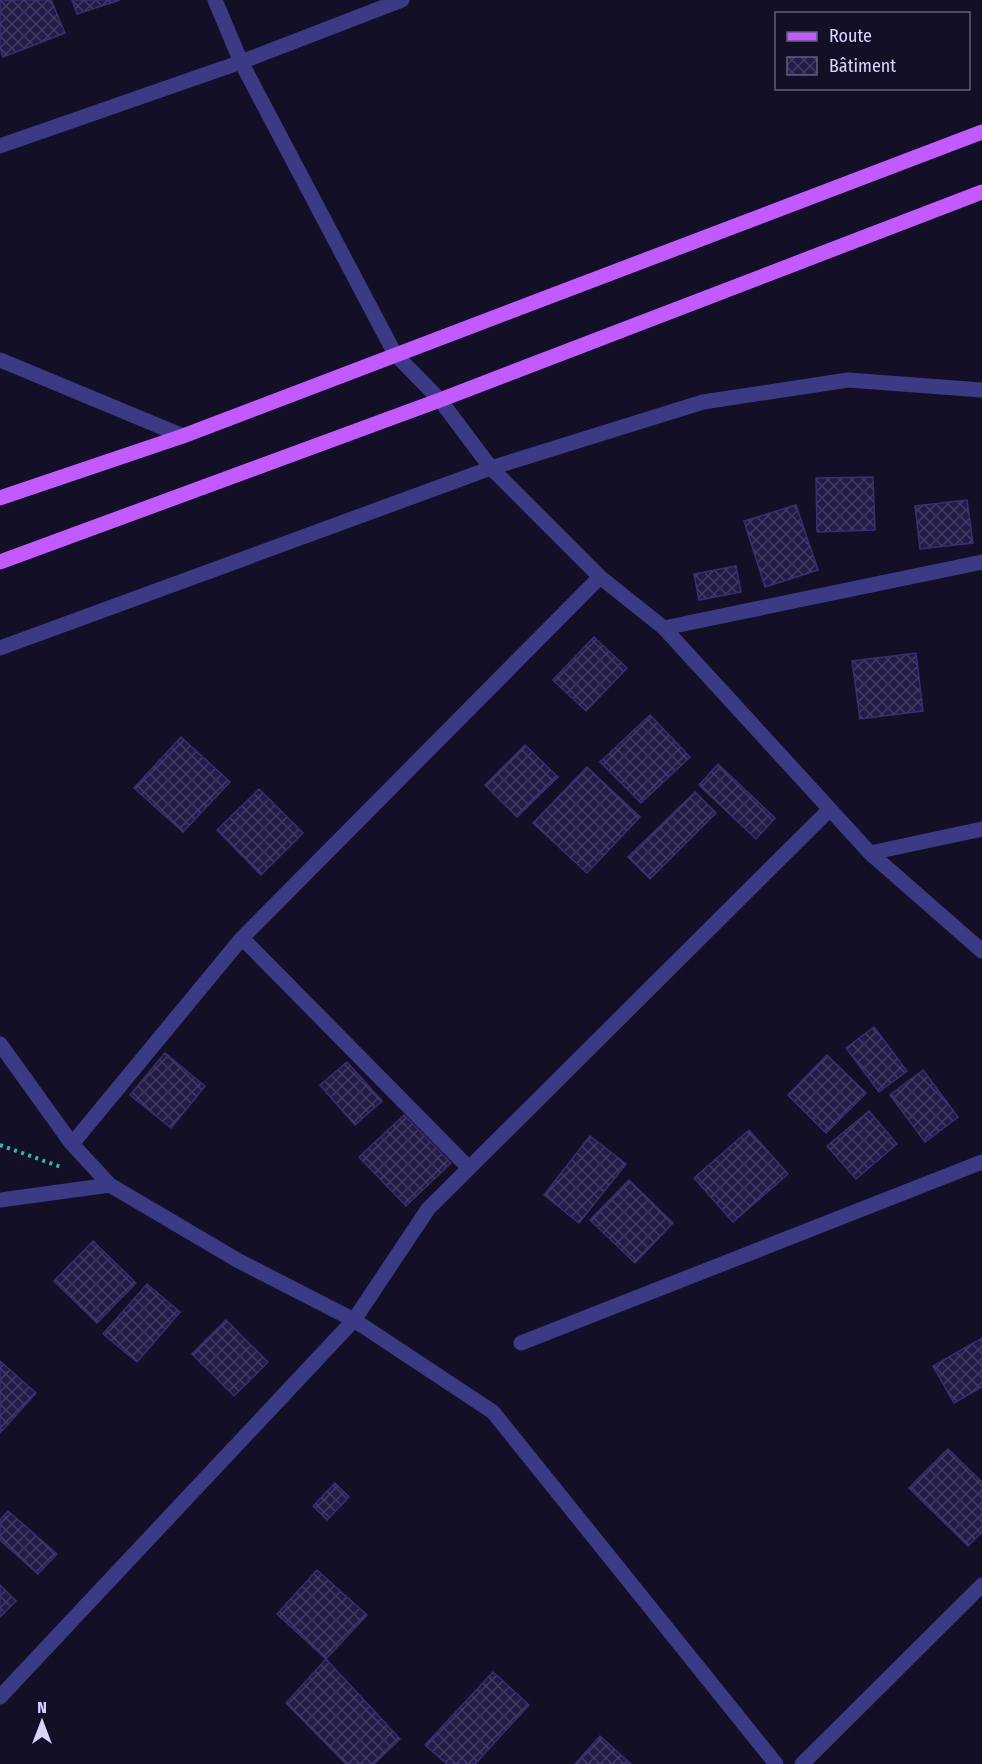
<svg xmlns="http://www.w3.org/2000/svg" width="982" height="1764" font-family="'Fira Sans Condensed',sans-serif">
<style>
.building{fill:url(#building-cross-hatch);stroke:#3b2d73;stroke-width:1.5}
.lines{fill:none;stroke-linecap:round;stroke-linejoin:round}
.path{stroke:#2fb8b0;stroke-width:4;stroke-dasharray:3 4.5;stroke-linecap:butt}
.minor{stroke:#3d3a85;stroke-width:15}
.major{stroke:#c25bff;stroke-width:15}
</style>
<defs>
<pattern id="building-cross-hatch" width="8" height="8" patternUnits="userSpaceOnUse" patternTransform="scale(1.5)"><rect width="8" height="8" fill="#241b47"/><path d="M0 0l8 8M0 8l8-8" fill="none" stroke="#433b63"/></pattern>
</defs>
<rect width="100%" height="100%" fill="#130f26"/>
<!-- building -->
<path class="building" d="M0 0H51L65 33 3 57 0 48Z
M72 0H120L77 14Z
M873 477 875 530 817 532 816 478Z
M967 500 973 543 920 549 915 506Z
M796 505 818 570 765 587 744 521Z
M736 566 741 592 699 600 694 574Z
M594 637 627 668 586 711 553 680Z
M916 653 923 711 860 719 852 661Z
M650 715 690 757 641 803 600 762Z
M181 737 230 782 183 832 134 788Z
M525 745 558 777 517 817 485 785Z
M718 764 775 818 756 839 699 785Z
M587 767 640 817 587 873 533 823Z
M259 789 303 833 261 875 217 830Z
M695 792 716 813 650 879 628 857Z
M874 1027 907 1071 879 1092 846 1048Z
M165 1053 205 1086 171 1128 130 1095Z
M827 1055 866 1093 826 1133 788 1095Z
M347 1062 382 1101 355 1125 320 1085Z
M923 1070 958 1117 925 1142 890 1095Z
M869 1111 897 1144 856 1179 827 1146Z
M404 1115 451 1163 406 1206 359 1157Z
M749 1130 788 1174 733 1222 694 1178Z
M590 1136 626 1164 579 1223 544 1195Z
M629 1180 673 1223 635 1263 590 1220Z
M93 1241 136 1283 97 1323 54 1281Z
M147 1284 180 1312 137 1362 103 1334Z
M226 1320 268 1362 234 1396 192 1354Z
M982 1338V1387L954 1403 933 1366Z
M0 1361 36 1393 0 1433Z
M948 1449 982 1482V1532L968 1546 909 1488Z
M335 1483 349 1497 327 1520 313 1506Z
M8 1511 57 1554 38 1574 0 1540V1520Z
M317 1570 367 1615 326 1659 277 1614Z
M0 1585 16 1601 0 1617Z
M326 1659 400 1739 374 1764H346L286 1703Z
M493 1672 529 1705 475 1764H447L425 1745Z
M600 1736 631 1764H575Z"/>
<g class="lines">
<!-- path -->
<path class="path" d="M0 1145 61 1167"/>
<!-- minor -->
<path class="minor" d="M215 0 241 62 395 354 440 400 491 468 600 577 664 628 870 853 982 951
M0 146 241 62 402 0
M0 360 183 436
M664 628 982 562
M0 648 491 468 703 402 848 380 982 390
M870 853 982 829
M0 1044 72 1144 110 1185 237 1260 354 1320 493 1412 776 1764
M72 1144 242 938
M469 1168 242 938 600 577
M0 1200 110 1185
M521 1343 982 1162
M0 1697 354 1320 428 1209 829 810
M802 1764 982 1585"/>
<!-- major -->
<path class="major" d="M0 498 183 436 982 132
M0 562 440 400 982 192"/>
</g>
<!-- legend -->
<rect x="775" y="12" width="195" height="78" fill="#130f26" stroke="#625e7d" stroke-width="1.5"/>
<rect x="787" y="32" width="30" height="9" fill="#c25bff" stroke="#625e7d" stroke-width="1.5"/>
<text x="829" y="42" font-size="18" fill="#d9d4ff">Route</text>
<rect x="787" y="57" width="30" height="18" fill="url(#building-cross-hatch)" stroke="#625e7d" stroke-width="1.5"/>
<text x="829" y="72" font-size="18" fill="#d9d4ff">Bâtiment</text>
<!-- north arrow -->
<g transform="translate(42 1722)" stroke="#130f26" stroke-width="4.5" paint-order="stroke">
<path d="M0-4.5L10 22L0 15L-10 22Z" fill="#d9d4ff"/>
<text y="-9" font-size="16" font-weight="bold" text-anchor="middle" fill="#d9d4ff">N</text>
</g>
</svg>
